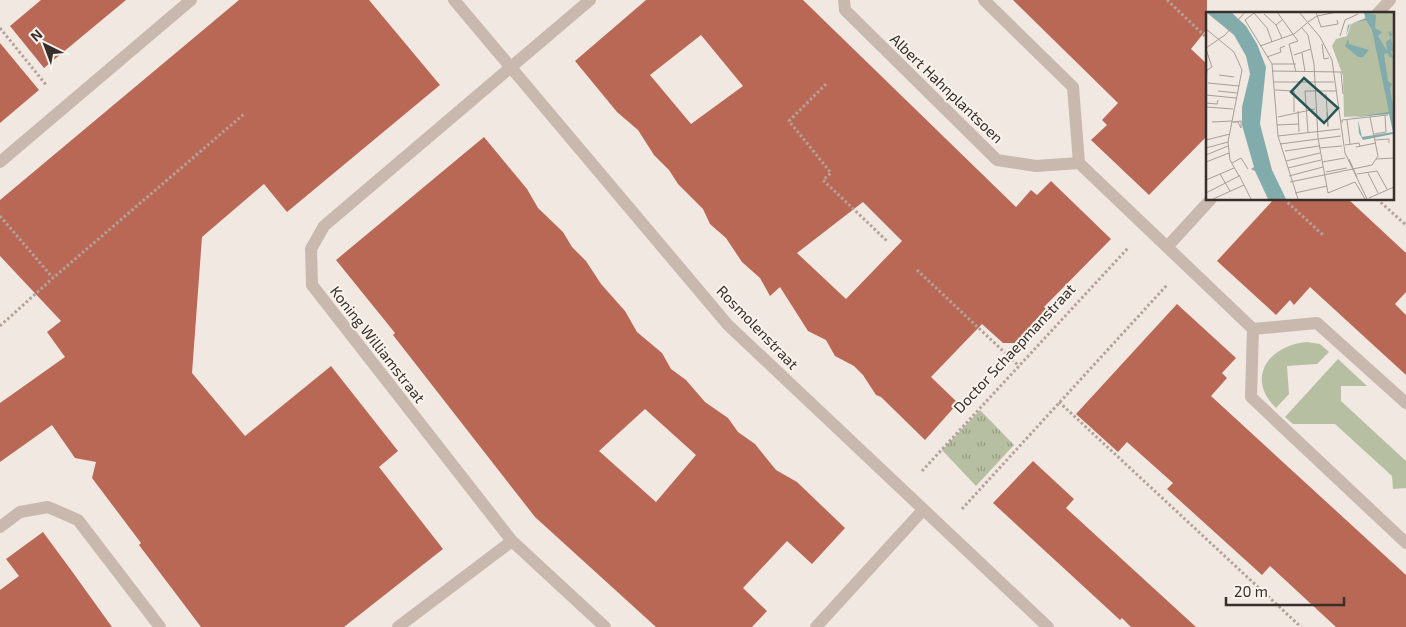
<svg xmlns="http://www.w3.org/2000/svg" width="1406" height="627" font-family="'Exo 2',sans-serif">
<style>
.green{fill:#b7bfa2}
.park{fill:url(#park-tufts)}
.building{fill:#ba6856;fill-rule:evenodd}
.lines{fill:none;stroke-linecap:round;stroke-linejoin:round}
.path{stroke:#b4a298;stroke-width:3;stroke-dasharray:2.5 2.5;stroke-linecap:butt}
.minor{stroke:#c8b8ae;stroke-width:12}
.labels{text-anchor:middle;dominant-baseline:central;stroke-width:4;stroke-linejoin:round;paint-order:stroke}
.street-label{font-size:15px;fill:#382e2b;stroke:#f9f3ed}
.inset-road{fill:none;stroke:#a79e98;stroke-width:1}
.view{fill:#255555;fill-opacity:0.15;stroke:#255555;stroke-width:2.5}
.inset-edge{fill:none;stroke:#382e2b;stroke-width:2.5}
</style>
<defs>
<pattern id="park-tufts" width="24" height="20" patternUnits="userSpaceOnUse" patternTransform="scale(1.25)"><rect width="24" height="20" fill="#b7bfa2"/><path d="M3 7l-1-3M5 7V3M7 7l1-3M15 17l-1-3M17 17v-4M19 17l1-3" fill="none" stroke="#969c84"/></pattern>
</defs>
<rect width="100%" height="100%" fill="#f1e8e1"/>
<!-- green -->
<path class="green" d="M1307 342 1320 344 1329 352 1317 364 1287 366 1289 394 1276 408C1245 378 1269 345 1307 342Z
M1338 359 1367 386H1341V401L1406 461V488L1393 489 1392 476 1335 424H1293L1285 417Z"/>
<!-- park -->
<path class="park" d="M980 410 1014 445 976 486 942 450Z"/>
<!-- building -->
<path class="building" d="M41 0H126L44 68 10 26Z
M239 0H369L440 85 287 212 264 184 202 237 192 373 245 436 331 366 398 451 379 467 443 549 344 627H201L139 545 141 543 92 478 96 462 75 458 52 425 0 462V403L65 357 47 332 61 321 0 256V200Z
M646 0H803L1016 207 1031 190 1037 195 1051 181 1111 239 1044 307 1046 309 1015 343H1003L982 324 931 377 958 403 925 440 881 397 876 395 863 375 854 366 835 356 826 340 808 331 780 287 770 296 760 278 742 262 726 238 710 224 703 209 678 184 669 170 654 155 638 130 617 112 575 61ZM701 35 743 86 691 124 650 75ZM863 202 902 241 846 299 797 253Z
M1013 0H1207V29L1191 49 1207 64V136L1149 195 1091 140 1107 125 1102 120 1118 103Z
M0 43 39 90 0 123Z
M484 137 527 189 538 208 563 232 572 247 586 261 601 284 625 311 637 332 662 353 671 369 686 380 705 402 728 418 738 432 755 444 776 470 797 482 845 528 812 564 787 541 743 588 767 611 752 627H656L535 517 393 335 395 333 336 260ZM645 409 696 455 656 502 599 451Z
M1274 199H1348L1406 253V292L1395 304 1406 315V375L1310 287 1294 305 1290 300 1276 315 1217 261Z
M1177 304 1236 358 1222 373 1227 378 1211 396 1406 575V627H1336L1270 566 1262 575 1167 489 1173 483 1127 442 1118 452 1076 414Z
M1033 461 1074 499 1066 508 1196 627H1131L1122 618 1120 620 993 503Z
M43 532 71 570 112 627H0V590L19 576 6 559Z"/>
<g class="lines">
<!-- path -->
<path class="path" d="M1167 0 1207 38
M0 28 47 86
M826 84 789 121 831 173 823 180 887 241
M1284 199 1324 236
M1377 199 1406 225
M0 216 53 278 244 114
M917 270 1019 366
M0 326 53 278
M1059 402 1301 627
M922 471 1128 248
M962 509 1167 285"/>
<!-- minor -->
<path class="minor" d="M454 0 728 325 1048 627
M590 0 324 226 311 249 312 285 512 541 605 627
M844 0 845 10 997 160 1036 166 1079 163
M984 0 1073 87 1079 163 1253 329 1251 397 1406 543
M1377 14 1390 0
M0 162 191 0
M1167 247 1211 199
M1253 329 1317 323 1406 403
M0 527 20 512 48 507 78 520 160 627
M398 627 512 541
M816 627 923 510"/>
</g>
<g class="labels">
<!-- street labels -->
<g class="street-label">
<text transform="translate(947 88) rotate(44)">Albert Hahnplantsoen</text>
<text transform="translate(758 327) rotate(46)">Rosmolenstraat</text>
<text transform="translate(378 344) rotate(52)">Koning Williamstraat</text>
<text transform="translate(1014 348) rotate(-47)">Doctor Schaepmanstraat</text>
</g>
</g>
<!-- overview -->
<g transform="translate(1206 12)">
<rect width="188" height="188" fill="#f1e8e1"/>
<path d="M158 0H187V102L138 105 137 64 126 34 130 27 141 24 145 12 159 8Z" fill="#b7bfa2"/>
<path d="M0 0H25L40 14 51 32 60 55 54 112 66 158 80 187H62L49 159 45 157 48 155 36 113V95L44 62 40 44 28 23ZM158 0 170 3 169 16 176 20 172 24 181 39 180 30 185 26 182 20 187 19 184 20 187 22 185 24 187 39H185L187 46 183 45 182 41 178 42 182 69 186 72 184 76 187 94V122L157 128 153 121 152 108 156 125 187 120 183 102 142 106 183 100 166 18 160 8 144 12 140 24 142 13 160 6ZM142 27 143 32 163 38 157 45H152L139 34Z" fill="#82acab"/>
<path class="inset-road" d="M71 0 92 29 83 32 90 60M93 0 114 25 126 48 139 141 161 187M110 0 115 15 132 12 131 8M58 2 70 13M76 8 70 13 76 26M102 10 111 4 131 0M96 16 102 23 108 52 112 126 122 181M0 17 28 40 36 58 22 130 24 148 33 164M134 24 139 8 152 2M66 30 61 16 48 1 39 8 66 52 72 124 92 187M116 32 118 47 123 46M54 34 88 22 101 11M0 36 19 23 39 0M0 37 6 55 1 58 0 72M96 41 99 60M88 43 105 37M61 45 75 40 74 36 79 34M66 52H90M66 59 135 60 137 82M13 63 28 65M68 70H128M2 71 33 74M69 78 88 79V100M12 79 31 81M120 82 122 114M0 83 30 86M0 91 11 92 12 88M0 95 27 97M92 99 93 120M121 100 122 115M72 105 109 97M141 108 144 132M6 110 26 109M26 110 35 109V116L32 110H27M136 111V108L182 103M71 113 93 112M102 120 99 79H130M168 122 180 120 179 104M72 124 134 117M0 128 24 122M169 128 183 127V131M74 132 135 124M139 133 153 131 154 134M150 135 170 131M0 136 22 130M113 136 136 134M79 139 113 134M0 143 22 134M143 147 151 165M170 147 188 146M80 149 114 141M0 150 23 141M116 150 139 146M26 151 35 146 42 157M82 156 115 148M120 160 141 156M162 161 172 181M14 162 24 179M151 162 171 159 181 177M33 163 45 187M83 164 117 155M0 168 28 156M84 170 166 153 172 144 164 105M0 181 33 164M89 181 121 174M122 181 149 170 159 187M163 186 188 175M7 187 38 173"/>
<path class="view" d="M98 66 132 96 118 111 85 80Z"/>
<rect width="188" height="188" class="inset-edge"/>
</g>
<!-- north arrow -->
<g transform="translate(45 45) rotate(318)" stroke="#f9f3ed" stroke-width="4" paint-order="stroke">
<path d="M0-4L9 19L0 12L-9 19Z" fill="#382e2b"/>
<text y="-8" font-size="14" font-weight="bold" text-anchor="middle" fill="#382e2b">N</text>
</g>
<!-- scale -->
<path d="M1226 597v8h118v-8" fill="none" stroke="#382e2b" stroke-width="2.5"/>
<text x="1234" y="597" font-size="15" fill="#382e2b" stroke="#f9f3ed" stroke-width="4" paint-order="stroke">20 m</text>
</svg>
